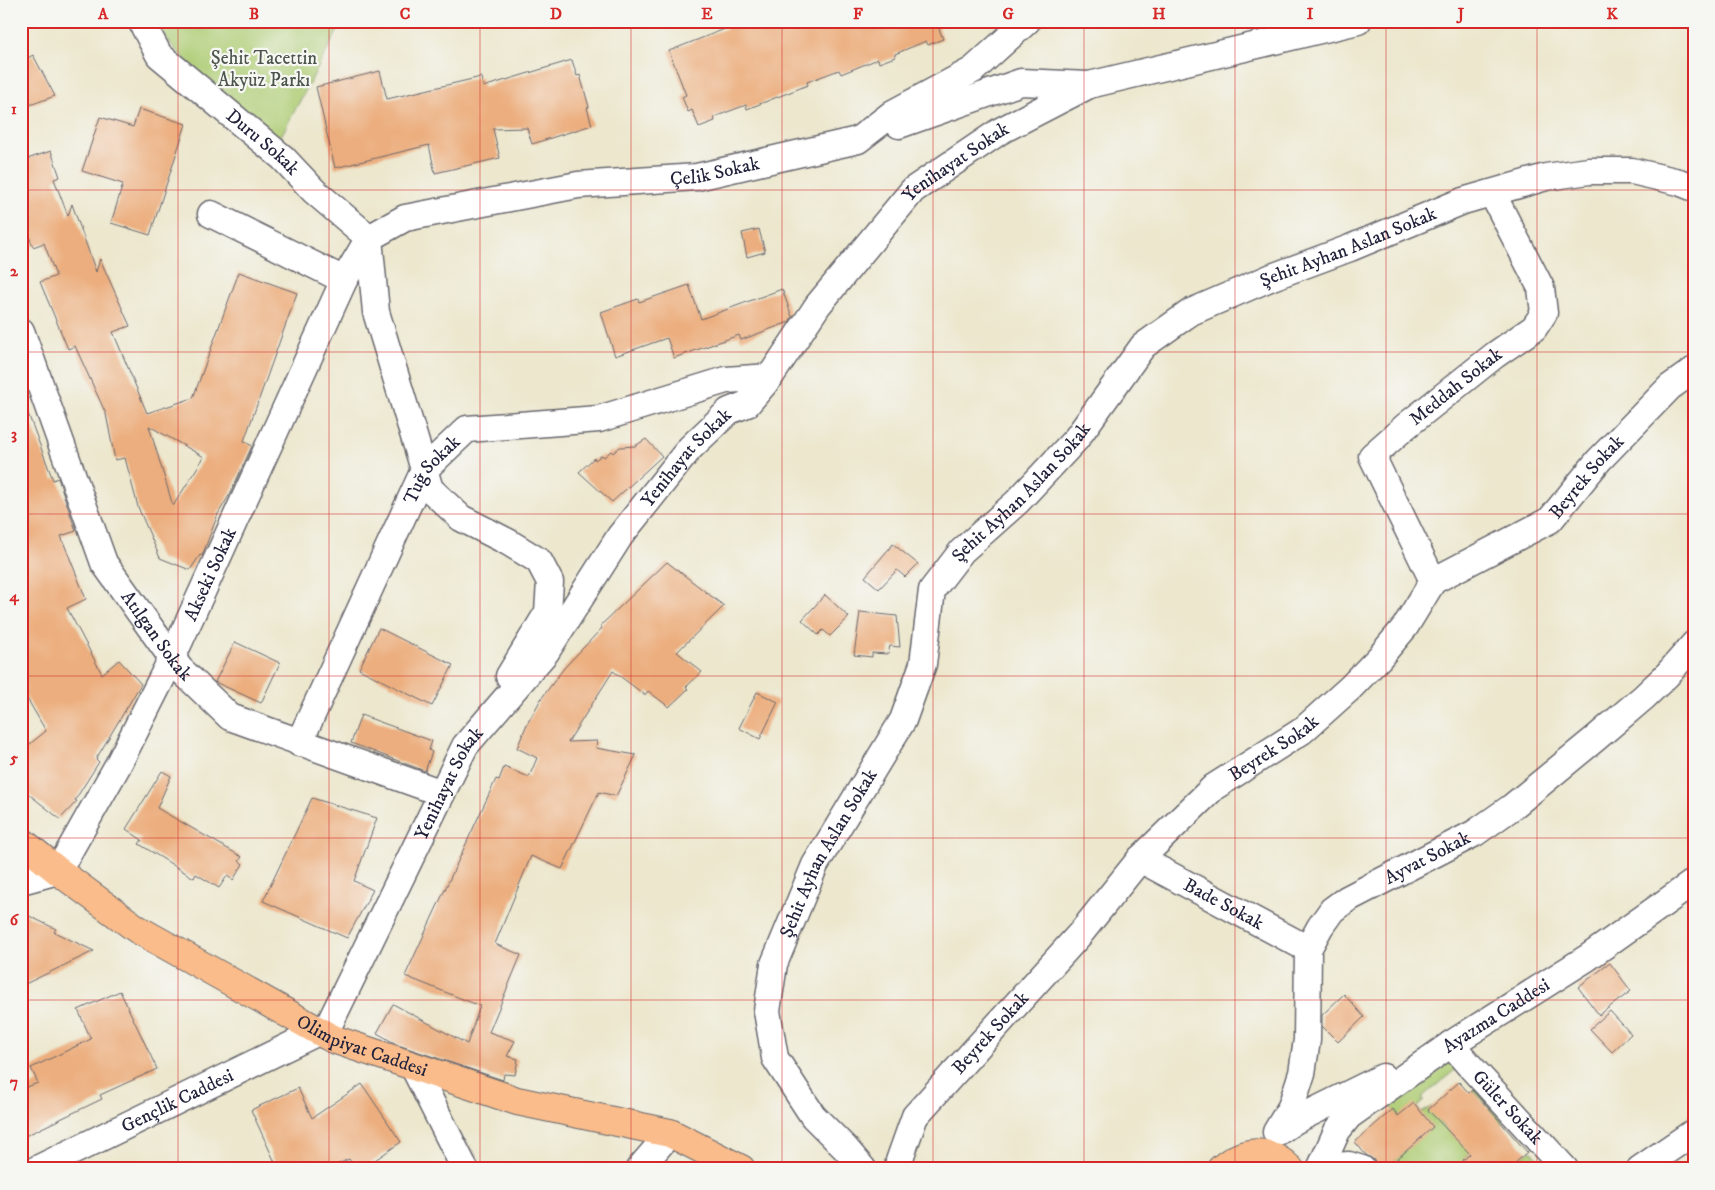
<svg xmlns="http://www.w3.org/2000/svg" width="1715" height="1190" font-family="'IM FELL DW Pica',serif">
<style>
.green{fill:#adcc73;stroke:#687757}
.building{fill:#ecae7e;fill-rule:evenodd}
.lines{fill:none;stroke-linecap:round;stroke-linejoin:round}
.minor-casing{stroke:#69676e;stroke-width:29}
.major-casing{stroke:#69676e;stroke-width:30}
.minor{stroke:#fff;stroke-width:26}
.major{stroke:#f9bc8a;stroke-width:28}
.grid{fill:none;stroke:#d62828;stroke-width:1;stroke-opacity:0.55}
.labels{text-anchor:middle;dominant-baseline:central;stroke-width:4.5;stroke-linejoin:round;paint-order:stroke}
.park-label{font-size:19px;fill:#4c554c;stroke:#f6f6f2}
.street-label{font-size:19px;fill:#22223b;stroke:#f6f6f2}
.neatline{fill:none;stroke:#d62828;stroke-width:2}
.grid-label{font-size:16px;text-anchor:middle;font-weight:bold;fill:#d62828}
</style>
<rect width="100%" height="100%" fill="#f6f6f2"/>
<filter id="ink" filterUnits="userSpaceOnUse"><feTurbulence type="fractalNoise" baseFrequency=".02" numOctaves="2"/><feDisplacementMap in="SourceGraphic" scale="10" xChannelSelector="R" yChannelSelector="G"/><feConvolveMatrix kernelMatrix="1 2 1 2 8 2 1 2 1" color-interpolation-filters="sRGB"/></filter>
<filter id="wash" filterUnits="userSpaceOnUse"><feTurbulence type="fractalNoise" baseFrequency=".0096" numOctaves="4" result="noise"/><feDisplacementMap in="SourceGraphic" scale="20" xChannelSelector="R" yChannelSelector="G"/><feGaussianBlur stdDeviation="1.12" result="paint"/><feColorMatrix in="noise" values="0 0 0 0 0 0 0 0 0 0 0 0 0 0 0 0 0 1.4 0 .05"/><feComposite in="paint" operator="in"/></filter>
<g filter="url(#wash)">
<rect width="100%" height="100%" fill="#ece7cd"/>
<!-- green -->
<path class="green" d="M158 21H343L280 138C255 119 161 49 158 21Z
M1442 1057 1460 1066 1423 1096V1102L1417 1107 1421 1112 1433 1106 1440 1123 1457 1140 1490 1108 1473 1090 1478 1085 1504 1122 1463 1160 1471 1169H1386L1419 1139 1384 1099Z
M1530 1150 1552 1169H1510Z"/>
<g id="blocks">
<!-- building -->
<path class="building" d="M745 21H936L943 39 928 45 926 41 895 54V57L879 63 878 59 841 74 839 70 807 82 808 85 747 109 746 105 714 117 715 121 699 127 692 110 688 112 682 97 686 95 669 51Z
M33 55 55 96 21 108V62Z
M572 60 577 76 580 75 589 107 587 108 592 125 532 144 527 128 493 129 500 158 435 173 429 145 335 168 316 87 380 71 387 99 481 77 483 87Z
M139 109 186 124 150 235 111 223 123 184 82 171 100 117 133 127Z
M51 151 60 177 54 179 68 216 72 204 96 272 100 259 130 326 113 332 147 413 193 398 239 272 297 293 244 441 252 446 230 494 218 514 202 556 200 555 190 570 160 558 138 507 125 458 115 460 106 414 75 346 68 349 40 282 56 276 44 243 33 247 21 215V161ZM149 426 204 457 173 506Z
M759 229 765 252 747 257 742 233Z
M689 285 701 319 782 289 792 317 789 322 741 340 739 335 674 358 667 338 615 356 601 312 638 299 639 302Z
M21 400H23L53 480 58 478 76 531 61 536 86 599 67 608 102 674 119 660 141 684 96 759 99 762 75 800 77 801 60 819 21 788V751L46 731 21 688Z
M646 439 662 456 612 502 579 472 594 458 595 460 602 455 604 457 611 451 613 453 620 447 635 446Z
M893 544 918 564 905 577 897 570 879 589 865 577Z
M667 562 724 606 677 652 702 672 686 687 688 689 669 707 648 691 645 695 613 671 568 742 597 741 596 748 636 755 616 796 599 792 562 869 531 856 495 944 521 955 489 1032 515 1041 507 1056 518 1059 515 1075 504 1074 503 1080 398 1045 377 1033 393 1004 467 1044 480 1006 405 976 496 779 499 780 504 767 529 777 537 758 517 748 527 724 541 699 564 668 602 628 600 626Z
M825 595 849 617 830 636 823 630 818 635 802 620Z
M860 612 897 616 900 647 890 646 888 654 872 653V657L854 655Z
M379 628 453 665 432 706 359 669Z
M235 642 280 663 261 703 215 682Z
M757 692 778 702 760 739 739 728Z
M361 715 432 741 429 750 432 752 425 771 351 743Z
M162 771 171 776 157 808 242 857 239 861 243 864 233 880 227 876 219 888 196 874 194 878 139 844 142 840 126 829Z
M312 798 377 818 354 881 373 890 347 938 263 901Z
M21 912 56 929 54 932 94 951 21 986Z
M1610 963 1631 991 1599 1015 1578 987Z
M120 991 157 1069 100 1095 102 1099 21 1138V1089L38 1083 31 1068 91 1039 78 1010Z
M1344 994 1364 1017 1338 1042 1322 1026V1015Z
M1610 1011 1631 1034 1612 1052 1590 1029Z
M1459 1082 1469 1093 1472 1090 1527 1152 1509 1169H1453L1470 1154 1428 1110Z
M362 1084 401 1142 362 1169H356L349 1159 327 1169H278L251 1110 298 1088 312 1118Z
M1414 1103 1433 1127 1386 1169H1379L1373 1159 1366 1155 1355 1142 1393 1109 1398 1116Z"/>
</g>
</g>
<g filter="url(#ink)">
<use href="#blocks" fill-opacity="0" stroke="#69676e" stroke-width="1"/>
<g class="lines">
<defs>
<g id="minor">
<path id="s1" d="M141 21 159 55 283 158 314 191 369 238"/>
<path d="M899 125 1021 82 1088 85"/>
<path d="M211 214 344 280"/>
<path d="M369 238 376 312 430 489 461 518 508 542 539 561 550 582 548 612 509 676"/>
<path id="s2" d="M21 331 104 563 180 669 230 717 442 793"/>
<path id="s3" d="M1433 581 1372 456 1406 426 1495 355 1534 328 1544 313 1541 288 1492 193"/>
<path id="s4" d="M299 743 424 470 467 429 599 419 726 380 770 377"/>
<path id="s5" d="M1140 859 1308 949"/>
<path id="s6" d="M21 881 58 871 118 765 172 658 344 280 369 238 405 218 578 185 697 177 858 140 893 113 973 70 1027 21"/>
<path id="s7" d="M324 1035 465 746 546 652 620 536 690 448 729 411 747 404 770 377 818 305 913 190 1000 131 1089 85 1358 21"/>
<path id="s8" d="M1451 1044 1469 1065 1565 1169"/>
<path d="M413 1066 465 1169"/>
<path id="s9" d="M1276 1132 1291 1107 1302 1073 1307 1040 1308 949 1320 927 1332 910 1347 899 1475 833 1512 807 1596 738 1644 697 1667 675 1694 644"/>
<path d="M1278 1132 1296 1120 1383 1077"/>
<path d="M1321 1167 1349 1165 1362 1169"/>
<path id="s10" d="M37 1169 318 1032"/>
<path d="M639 1169 670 1133"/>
<path id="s11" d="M863 1169 845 1148 813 1116 775 1058 767 1011 774 964 815 865 903 720 923 664 932 590 962 551 1017 502 1076 439 1143 346 1191 312 1272 277 1350 248 1463 201 1546 177 1589 171H1632L1679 182 1694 188"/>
<path id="s12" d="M898 1169 899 1161 915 1116 1080 934 1140 859 1214 787 1302 731 1350 688 1379 658 1405 627 1433 581 1550 520 1599 460 1670 387 1694 370"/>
<path id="s13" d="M1320 1169 1337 1131 1349 1116 1451 1044 1587 958 1694 882"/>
<path d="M1640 1169 1694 1132"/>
</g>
<g id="major">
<path id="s14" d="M21 841 58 871 137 929 333 1039 517 1101 670 1133 741 1169"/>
<path d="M1221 1169C1244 1149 1268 1147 1290 1169"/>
</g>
</defs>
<!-- minor casing -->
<use href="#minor" class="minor-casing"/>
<!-- major casing -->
<use href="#major" class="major-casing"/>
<!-- minor -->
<use href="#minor" class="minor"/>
<!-- major -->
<use href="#major" class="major"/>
</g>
</g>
<!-- grid -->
<path class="grid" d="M178 21V1169M329 21V1169M480 21V1169M631 21V1169M782 21V1169M933 21V1169M1084 21V1169M1235 21V1169M1386 21V1169M1537 21V1169M21 190H1694M21 352H1694M21 514H1694M21 676H1694M21 838H1694M21 1000H1694"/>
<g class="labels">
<!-- park labels -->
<g class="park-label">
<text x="264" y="58">Şehit Tacettin<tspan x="264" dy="22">Akyüz Parkı</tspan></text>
</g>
<!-- street labels -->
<g class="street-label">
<text stroke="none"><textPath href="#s1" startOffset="174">Duru Sokak</textPath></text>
<text stroke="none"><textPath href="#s7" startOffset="1091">Yenihayat Sokak</textPath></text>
<text stroke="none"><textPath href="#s6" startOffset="1099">Çelik Sokak</textPath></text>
<text stroke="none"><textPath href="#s11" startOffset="1201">Şehit Ayhan Aslan Sokak</textPath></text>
<text stroke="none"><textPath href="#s3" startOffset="248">Meddah Sokak</textPath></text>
<text stroke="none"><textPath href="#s7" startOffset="686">Yenihayat Sokak</textPath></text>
<text stroke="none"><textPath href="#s4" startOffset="305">Tuğ Sokak</textPath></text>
<text stroke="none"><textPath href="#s12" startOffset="994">Beyrek Sokak</textPath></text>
<text stroke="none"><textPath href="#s11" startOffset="781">Şehit Ayhan Aslan Sokak</textPath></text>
<text stroke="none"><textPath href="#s6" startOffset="372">Akseki Sokak</textPath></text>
<text stroke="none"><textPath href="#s2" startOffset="336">Atılgan Sokak</textPath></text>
<text stroke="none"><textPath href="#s12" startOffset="572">Beyrek Sokak</textPath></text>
<text stroke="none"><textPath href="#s7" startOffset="281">Yenihayat Sokak</textPath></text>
<text stroke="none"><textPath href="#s11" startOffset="361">Şehit Ayhan Aslan Sokak</textPath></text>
<text stroke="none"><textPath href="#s9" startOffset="344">Ayvat Sokak</textPath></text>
<text stroke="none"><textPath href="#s5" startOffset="95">Bade Sokak</textPath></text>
<text stroke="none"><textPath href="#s13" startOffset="239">Ayazma Caddesi</textPath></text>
<text stroke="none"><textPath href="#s12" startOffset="168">Beyrek Sokak</textPath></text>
<text stroke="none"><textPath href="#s14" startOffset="400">Olimpiyat Caddesi</textPath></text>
<text stroke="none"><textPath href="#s10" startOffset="156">Gençlik Caddesi</textPath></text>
<text stroke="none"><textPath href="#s8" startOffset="85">Güler Sokak</textPath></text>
</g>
</g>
<!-- margin -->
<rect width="1715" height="1190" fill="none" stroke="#f6f6f2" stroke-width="55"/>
<rect x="28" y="28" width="1660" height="1134" class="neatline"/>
<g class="grid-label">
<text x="103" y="19">A</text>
<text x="254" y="19">B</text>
<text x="405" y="19">C</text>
<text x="556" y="19">D</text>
<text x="707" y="19">E</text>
<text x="858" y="19">F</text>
<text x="1008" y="19">G</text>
<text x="1159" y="19">H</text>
<text x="1310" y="19">I</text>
<text x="1461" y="19">J</text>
<text x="1612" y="19">K</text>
<text x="14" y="114">1</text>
<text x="14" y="276">2</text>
<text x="14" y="439">3</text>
<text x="14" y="601">4</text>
<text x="14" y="763">5</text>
<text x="14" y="925">6</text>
<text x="14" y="1087">7</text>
</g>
</svg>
